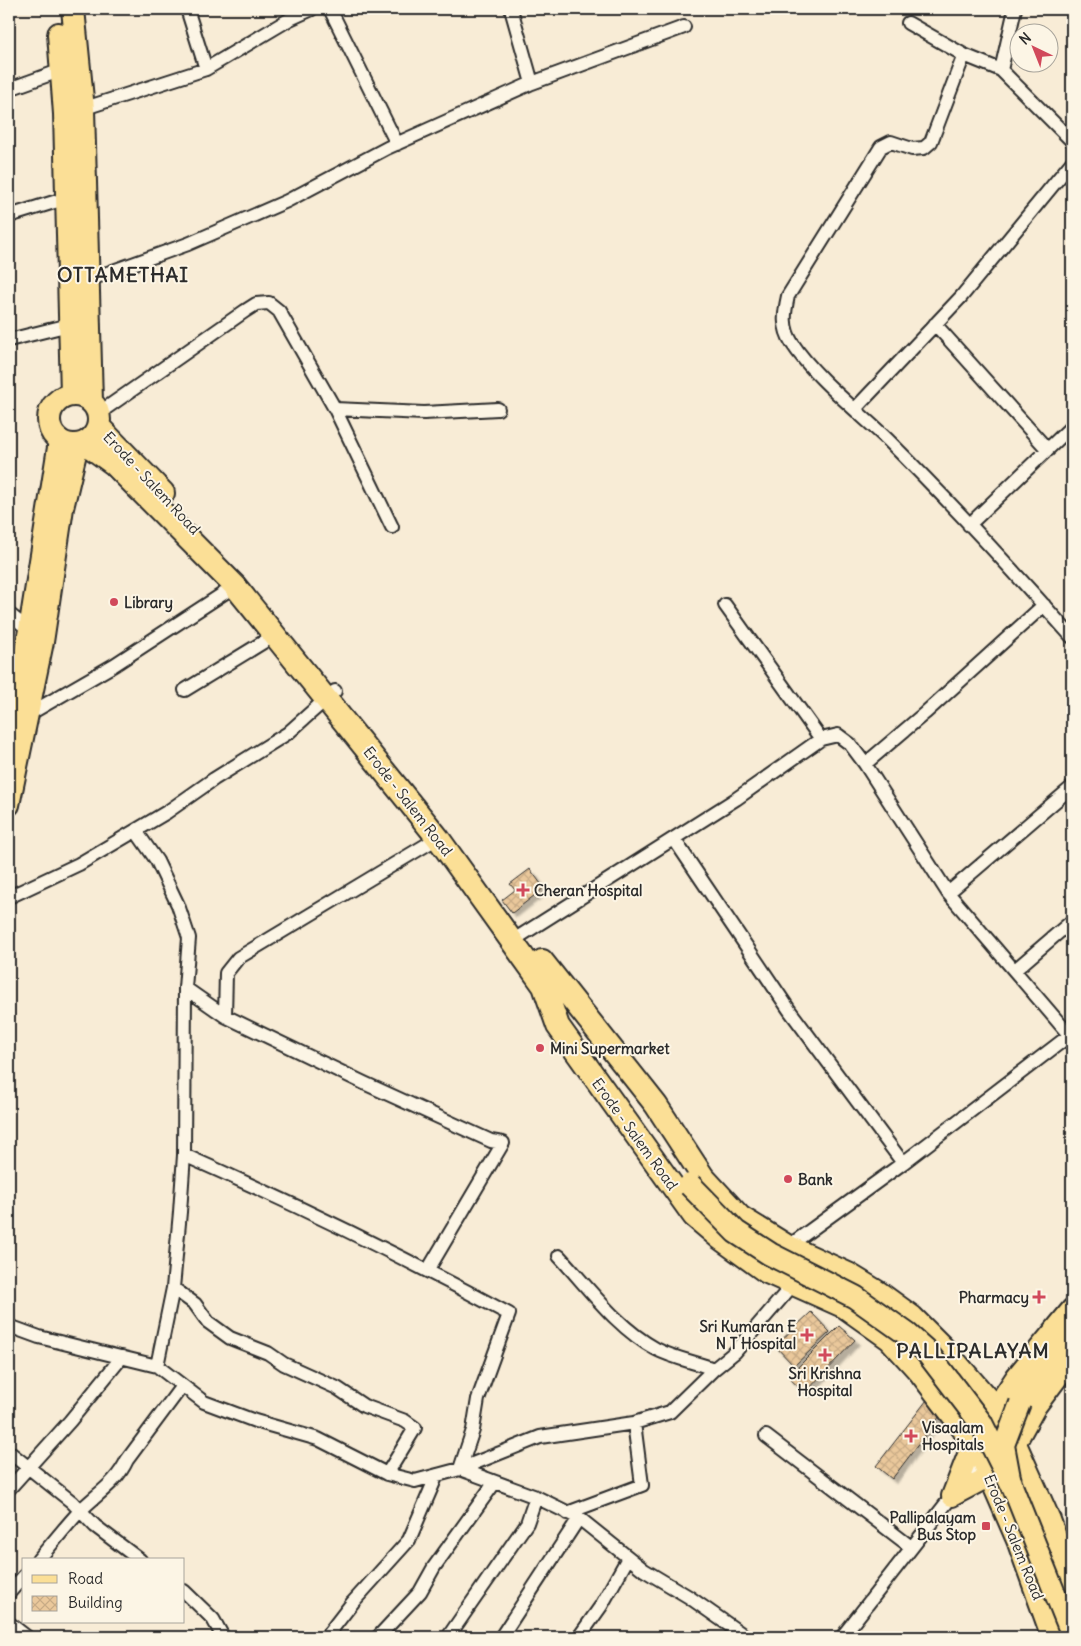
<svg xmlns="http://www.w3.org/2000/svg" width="1081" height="1646" font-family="Delius,sans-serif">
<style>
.building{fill:url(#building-cross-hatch);stroke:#2b2b2b;filter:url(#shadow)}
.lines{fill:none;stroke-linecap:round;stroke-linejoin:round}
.street-casing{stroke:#2b2b2b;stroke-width:16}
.primary-casing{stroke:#2b2b2b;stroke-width:24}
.highway-casing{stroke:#2b2b2b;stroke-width:26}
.street{stroke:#fcf5e5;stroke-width:12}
.primary{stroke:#fbdf96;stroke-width:20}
.highway{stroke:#fbdf96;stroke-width:22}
.primary-bridge-casing{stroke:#2b2b2b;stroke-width:24;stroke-linecap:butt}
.highway-bridge-casing{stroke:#2b2b2b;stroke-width:26;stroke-linecap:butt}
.primary-bridge{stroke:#fbdf96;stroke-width:20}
.highway-bridge{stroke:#fbdf96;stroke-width:22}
.poi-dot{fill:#d1495b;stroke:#fcf5e5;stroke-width:2}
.labels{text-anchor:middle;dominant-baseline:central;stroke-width:4;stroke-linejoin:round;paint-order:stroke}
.street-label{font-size:15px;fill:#2b2b2b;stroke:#fcf5e5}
.poi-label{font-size:15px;font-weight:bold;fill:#2b2b2b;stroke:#fcf5e5;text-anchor:start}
.district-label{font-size:20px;font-weight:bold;letter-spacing:1px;fill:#2b2b2b;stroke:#fcf5e5}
</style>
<defs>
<pattern id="building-cross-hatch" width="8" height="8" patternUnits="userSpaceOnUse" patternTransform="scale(1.25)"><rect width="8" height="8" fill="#eac89b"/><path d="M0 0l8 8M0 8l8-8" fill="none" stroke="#c9ac86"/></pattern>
<filter id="shadow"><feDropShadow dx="4.5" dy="4.5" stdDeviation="1" flood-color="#0004"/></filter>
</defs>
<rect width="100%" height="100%" fill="#f8ecd6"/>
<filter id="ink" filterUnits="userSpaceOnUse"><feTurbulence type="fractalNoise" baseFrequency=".02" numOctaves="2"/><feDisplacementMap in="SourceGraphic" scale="10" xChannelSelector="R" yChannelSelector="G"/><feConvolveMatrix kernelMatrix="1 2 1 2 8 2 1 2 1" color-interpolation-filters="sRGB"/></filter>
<g filter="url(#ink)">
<!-- building -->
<path class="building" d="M530 869 544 888 512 913 502 900 515 890 510 884Z
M811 1312 830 1332 794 1366 775 1346Z
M839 1326 855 1340 805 1393 788 1377Z
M930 1396 946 1408 892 1479 876 1466Z"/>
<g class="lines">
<defs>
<path id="street" d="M187 9 206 69
M330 9 397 144
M511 9 532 83
M1015 9 1001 70 1072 141
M908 23 964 55 1001 70
M964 55 931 142 924 148 912 149 891 142 881 147 788 296C784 314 782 327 792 343 814 377 859 412 888 440 951 503 1013 570 1072 637
M9 89 62 70
M79 110 206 69 290 19 312 9
M9 216 67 198
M88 280 188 244 287 201 387 148 532 83 684 27
M935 324 1048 450
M9 340 69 325
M335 409 424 413 498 409
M855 409 961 297 1072 162
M99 413 245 311 256 304 269 303 279 311 335 409 392 527
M969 525 1072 426
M725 605 821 739
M9 614 32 632
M185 690 275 635
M29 714 114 665 235 586
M865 764 925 713 1044 605
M136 831 157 861 178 905 189 938 185 988 184 1155 180 1212 173 1288 157 1366
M674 839 790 1011 903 1163
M948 893 1072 787
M9 897 79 864 167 812 214 779 288 733 335 691
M512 941 736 799 821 739 838 735 850 744 865 764 948 893 1072 1038
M1015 970 1072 921
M185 988 225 1016 364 1083 491 1141 503 1143 428 1270
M225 1016 226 973 238 958 441 836
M184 1155C295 1204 402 1256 509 1314L478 1399 473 1430 460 1469 536 1497 579 1518 644 1570 689 1597 746 1637
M786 1248 903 1163 1070 1035
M559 1256C588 1287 617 1328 656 1349 673 1358 695 1362 714 1369
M173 1288 195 1304 208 1322 230 1338 268 1353 284 1364 337 1388 364 1406 405 1421 415 1428 387 1474
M9 1326 39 1337 157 1366 204 1402 255 1421 318 1439 387 1474 415 1481 460 1469 540 1437 634 1423 670 1412 714 1369 735 1352 796 1281
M766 1436 911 1547
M9 1452 72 1502 95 1526 140 1560
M9 1489 70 1421 122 1357
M567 1513 642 1485 634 1423
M38 1560C52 1544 65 1527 79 1512 96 1494 116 1484 127 1460L182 1386
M184 1591 213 1619 223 1637
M9 1593 24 1576
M9 1623 27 1637
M326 1637 353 1602 409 1540 437 1475
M378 1637 420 1592 434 1567 495 1482
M448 1637 527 1523 536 1497
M501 1637 579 1518
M579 1637 601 1606 628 1558
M842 1637 952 1496 985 1463"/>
<path id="primary" d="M9 732 29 630 59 441
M9 805 43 642 63 508 78 445
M1020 1403 1037 1376 1072 1332
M952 1496 973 1442 1016 1377 1072 1309
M952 1496 990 1476 1015 1444 1036 1406 1072 1358"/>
<path id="highway" d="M73 9 83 109 91 401
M59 34 65 114 72 395
M49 420a25 25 0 1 1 50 0a25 25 0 1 1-50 0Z
M99 427 163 493
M85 443 114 464 235 586 438 838 544 986 558 1026 694 1216 720 1238 767 1272 845 1307 890 1339 920 1372 978 1448 1018 1540 1053 1637
M542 961 656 1105 703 1177 740 1217 787 1246 848 1274 879 1293 912 1317 943 1348 1003 1417 1049 1520 1072 1583"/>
</defs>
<!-- street casing -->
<use href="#street" class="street-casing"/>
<!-- primary casing -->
<use href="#primary" class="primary-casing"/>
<!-- highway casing -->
<use href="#highway" class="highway-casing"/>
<!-- street -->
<use href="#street" class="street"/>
<!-- primary -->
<use href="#primary" class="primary"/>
<!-- highway -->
<use href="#highway" class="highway"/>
<defs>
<path id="primary-bridge" d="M1020 1403 1004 1445 1011 1483 1072 1636"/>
<path id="highway-bridge" d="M690 1185 736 1232 770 1254 855 1297 907 1334 926 1351 981 1423 1011 1483"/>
</defs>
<!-- primary-bridge casing -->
<use href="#primary-bridge" class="primary-bridge-casing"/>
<!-- highway-bridge casing -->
<use href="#highway-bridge" class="highway-bridge-casing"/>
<!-- primary-bridge -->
<use href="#primary-bridge" class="primary-bridge"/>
<!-- highway-bridge -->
<use href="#highway-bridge" class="highway-bridge"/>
</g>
</g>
<!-- markers -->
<g class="poi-dot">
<circle cx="114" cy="602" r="5"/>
<path d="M520.5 882.5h5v5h5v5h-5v5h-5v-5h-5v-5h5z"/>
<circle cx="540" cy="1048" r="5"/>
<circle cx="788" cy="1179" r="5"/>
<path d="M1036.5 1289.5h5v5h5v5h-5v5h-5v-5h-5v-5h5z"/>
<path d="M804.5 1327.5h5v5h5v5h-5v5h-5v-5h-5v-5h5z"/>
<path d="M822.5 1347.5h5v5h5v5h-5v5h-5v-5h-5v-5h5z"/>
<path d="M908.5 1428.5h5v5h5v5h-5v5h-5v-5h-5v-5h5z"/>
<rect x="981" y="1521" width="10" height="10" rx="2.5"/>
</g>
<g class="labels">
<!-- street labels -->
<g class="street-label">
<text transform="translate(152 483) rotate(47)">Erode - Salem Road</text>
<text transform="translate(408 801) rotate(52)">Erode - Salem Road</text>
<text transform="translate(635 1134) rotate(54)">Erode - Salem Road</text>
<text transform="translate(1014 1537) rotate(68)">Erode - Salem Road</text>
</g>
<!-- poi labels -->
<g class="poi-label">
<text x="124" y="602">Library</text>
<text x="534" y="890">Cheran Hospital</text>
<text x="550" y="1048">Mini Supermarket</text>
<text x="798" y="1179">Bank</text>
<text x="1029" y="1297" text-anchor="end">Pharmacy</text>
<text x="796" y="1326" text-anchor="end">Sri Kumaran E<tspan x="796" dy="17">N T Hospital</tspan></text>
<text x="825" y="1373" text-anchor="middle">Sri Krishna<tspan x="825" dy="17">Hospital</tspan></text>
<text x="922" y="1427">Visaalam<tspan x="922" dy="17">Hospitals</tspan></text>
<text x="976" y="1517" text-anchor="end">Pallipalayam<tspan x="976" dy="17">Bus Stop</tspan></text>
</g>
<!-- district labels -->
<g class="district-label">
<text x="123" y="274">OTTAMETHAI</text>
<text x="973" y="1350">PALLIPALAYAM</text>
</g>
</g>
<!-- margin -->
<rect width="1081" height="1646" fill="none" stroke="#fcf5e5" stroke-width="30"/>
<rect x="15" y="15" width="1051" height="1616" fill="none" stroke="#2b2b2b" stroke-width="2" filter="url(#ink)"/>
<!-- legend -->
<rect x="22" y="1558" width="162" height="65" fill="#fcf5e5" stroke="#a8a49b"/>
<rect x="32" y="1575" width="25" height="8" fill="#fbdf96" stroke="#a8a49b"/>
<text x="68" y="1584" font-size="15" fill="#2b2b2b">Road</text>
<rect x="32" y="1596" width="25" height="15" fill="url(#building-cross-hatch)" stroke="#a8a49b"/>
<text x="68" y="1608" font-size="15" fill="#2b2b2b">Building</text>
<!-- north arrow -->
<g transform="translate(1034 48) rotate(317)"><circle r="24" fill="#fcf5e5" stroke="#a8a49b"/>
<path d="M0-4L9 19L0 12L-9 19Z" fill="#d1495b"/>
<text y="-8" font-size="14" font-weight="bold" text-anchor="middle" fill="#2b2b2b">N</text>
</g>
</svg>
